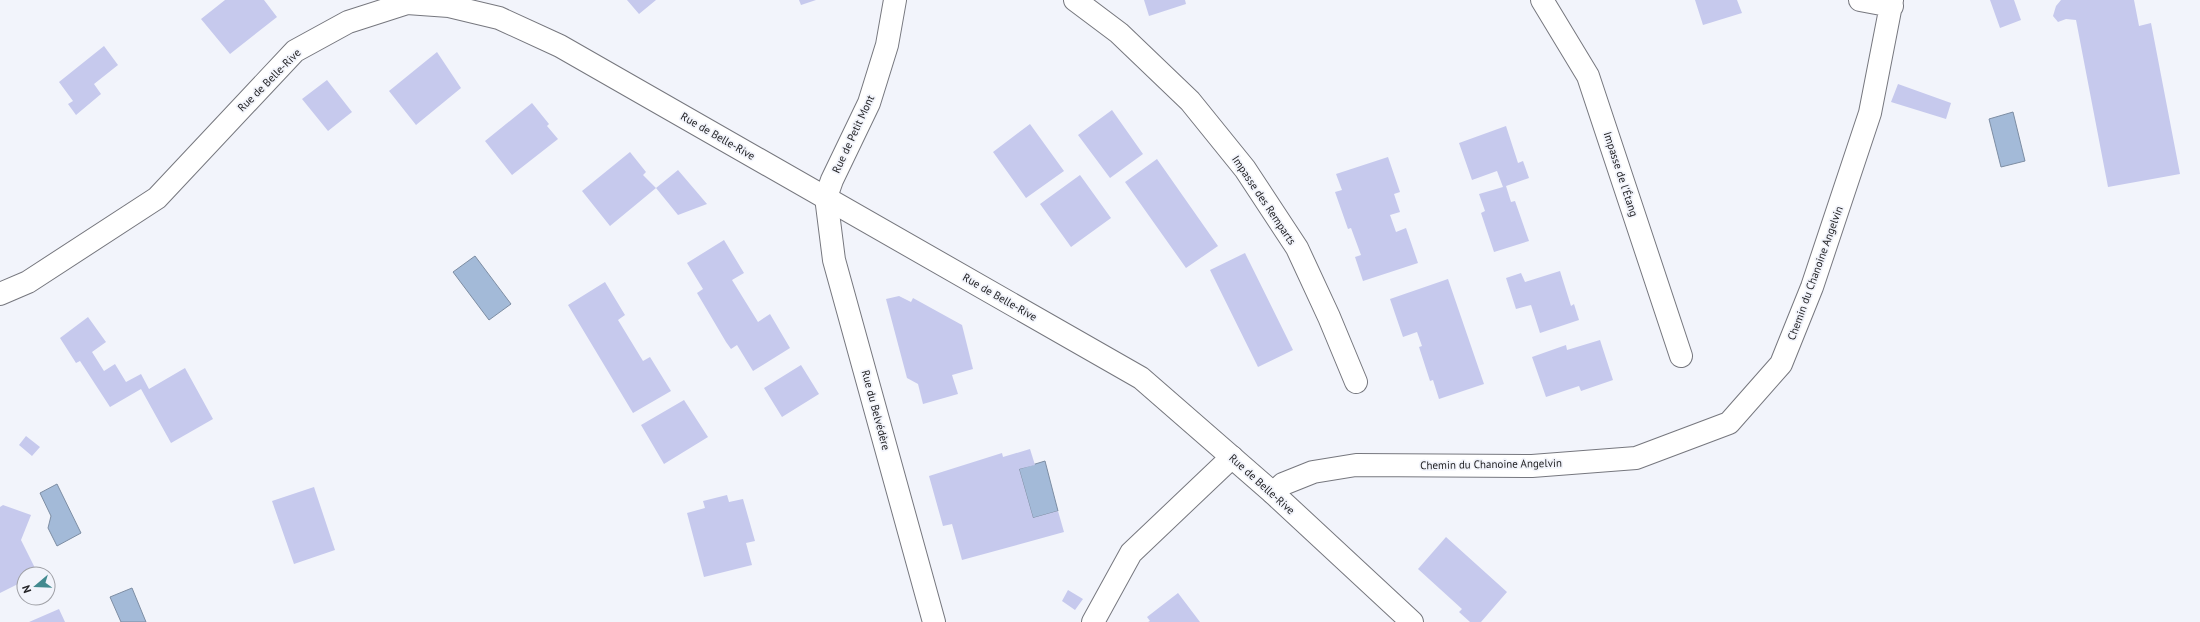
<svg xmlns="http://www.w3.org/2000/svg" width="2200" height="622" font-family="'PT Sans',sans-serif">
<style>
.water{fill:#a3bad8;stroke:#7d8da3}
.building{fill:#c6c9ed}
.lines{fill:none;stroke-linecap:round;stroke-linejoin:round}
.minor-casing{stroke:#76777e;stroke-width:24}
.tertiary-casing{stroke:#76777e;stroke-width:24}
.minor{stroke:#fff;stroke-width:22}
.tertiary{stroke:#fff;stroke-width:22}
.labels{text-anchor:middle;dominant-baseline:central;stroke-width:3.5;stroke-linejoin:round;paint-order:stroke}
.street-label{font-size:11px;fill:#232326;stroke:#f2f4fb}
</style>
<rect width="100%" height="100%" fill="#f2f4fb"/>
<!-- water -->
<path class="water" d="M2013 112 2025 161 2001 167 1989 119Z
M475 256 511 304 489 320 453 272Z
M1045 461 1058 511 1033 518 1019 469Z
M57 484 81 533 57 546 48 528 51 516 40 493Z
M132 588 146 622H121L110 597Z"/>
<!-- building -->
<path class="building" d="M225 0H264L277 17 230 54 201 19Z
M627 0H656L639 14Z
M799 0H816L801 5Z
M1144 0H1185L1186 4 1149 16Z
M1695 0H1737L1742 13 1703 25Z
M1990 0H2014L2021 20 2000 28Z
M2061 0H2134L2139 26 2151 23 2180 174 2108 187 2076 20 2066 19 2058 22 2053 16 2056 6Z
M104 46 118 65 94 84 101 94 76 115 68 104 73 101 59 82Z
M437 52 461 88 416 125 389 91Z
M327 80 352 112 328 131 302 99Z
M1898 84 1951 103 1946 119 1891 102Z
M532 103 549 124 547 126 558 139 512 175 485 141Z
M1112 110 1143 154 1110 178 1078 135Z
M1030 124 1064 171 1026 198 993 152Z
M1506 126 1518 163 1523 161 1529 178 1506 186 1511 202 1515 201 1529 241 1494 252 1481 213 1485 211 1479 194 1503 187 1497 171 1472 180 1459 143Z
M630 152 646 172 643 175 656 188 610 226 582 191Z
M1388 157 1400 192 1394 194 1400 212 1390 215 1396 232 1406 228 1418 263 1363 281 1355 257 1361 255 1351 228 1348 229 1335 192 1342 190 1336 174Z
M1157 159 1218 246 1186 268 1125 182Z
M678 170 707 204 678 215 656 188Z
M1080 175 1111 218 1071 247 1040 204Z
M724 240 744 273 732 280 758 322 770 314 790 348 753 371 737 345 731 349 726 342 697 293 703 289 687 263Z
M1245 253 1293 350 1258 367 1210 270Z
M1560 271 1571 306 1574 304 1579 320 1540 333 1531 305 1516 309 1506 278 1521 273 1525 282Z
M1448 279 1484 384 1439 399 1433 380 1430 381 1419 347 1422 346 1417 332 1403 337 1390 299Z
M605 282 625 315 618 320 643 361 650 357 671 391 633 413 568 305Z
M899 296 911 302 913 298 962 325 973 369 952 375 958 394 923 404 918 384 907 378 886 299Z
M88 317 106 342 92 352 104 371 115 364 126 382 141 374 149 389 185 368 213 419 171 443 141 389 110 407 80 361 76 363 60 338Z
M1600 340 1613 380 1581 391 1579 386 1546 397 1532 357 1566 345 1567 350Z
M801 365 819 394 782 417 764 388Z
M684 400 708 437 664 464 641 425Z
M26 436 40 447 32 456 19 445Z
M1030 449 1035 465 1019 469 1033 518 1058 511 1064 532 962 560 952 524 943 526 929 476 1002 453 1003 457Z
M314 487 335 550 294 564 272 501Z
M727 495 729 502 743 499 755 541 746 543 752 565 704 577 687 513 705 508 703 501Z
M3 505 31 515 21 540 38 574H24V581L0 593V507Z
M1446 537 1507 592 1481 622H1470L1459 612 1462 609 1418 569Z
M1068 590 1083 599 1075 610 1062 601Z
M1178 593 1200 622H1148L1150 621 1147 617Z
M59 609 65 622H29Z"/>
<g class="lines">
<defs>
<path id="minor" d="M895 0 887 45 869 103 832 180 826 197 834 260 934 622
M1075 0 1119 33 1190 101 1245 169 1297 248 1329 317 1356 382
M1542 0 1588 76 1681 356
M1860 0 1892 6
M1273 493 1283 484 1313 472 1356 465 1532 466 1636 458 1729 423 1781 364 1812 287 1870 113 1892 0
M1093 622 1131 553 1232 457"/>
<path id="tertiary" d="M0 294 28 282 157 198 295 51 348 22 407 3 449 6 499 18 560 46 1141 378 1273 493 1412 622"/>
</defs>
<!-- minor casing -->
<use href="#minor" class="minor-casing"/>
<!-- tertiary casing -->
<use href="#tertiary" class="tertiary-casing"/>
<!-- minor -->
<use href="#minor" class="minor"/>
<!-- tertiary -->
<use href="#tertiary" class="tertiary"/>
</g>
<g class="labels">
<!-- street labels -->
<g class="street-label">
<text transform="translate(269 80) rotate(-45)">Rue de Belle-Rive</text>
<text transform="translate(853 134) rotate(-65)">Rue de Petit Mont</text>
<text transform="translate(718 136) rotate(30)">Rue de Belle-Rive</text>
<text transform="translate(1621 174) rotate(72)">Impasse de l'Étang</text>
<text transform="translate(1264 200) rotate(56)">Impasse des Remparts</text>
<text transform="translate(1815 273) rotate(-70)">Chemin du Chanoine Angelvin</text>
<text transform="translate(1000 297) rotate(30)">Rue de Belle-Rive</text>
<text transform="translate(876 410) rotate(75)">Rue du Belvédère</text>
<text transform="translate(1491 464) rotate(-1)">Chemin du Chanoine Angelvin</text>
<text transform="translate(1262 484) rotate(42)">Rue de Belle-Rive</text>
</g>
</g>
<!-- north arrow -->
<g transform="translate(36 586) rotate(251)"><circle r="19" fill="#f2f4fb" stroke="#9fa0a6"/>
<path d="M0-3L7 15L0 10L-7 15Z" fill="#428a8f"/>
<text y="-6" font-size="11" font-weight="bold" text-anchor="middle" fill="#232326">N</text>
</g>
</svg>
